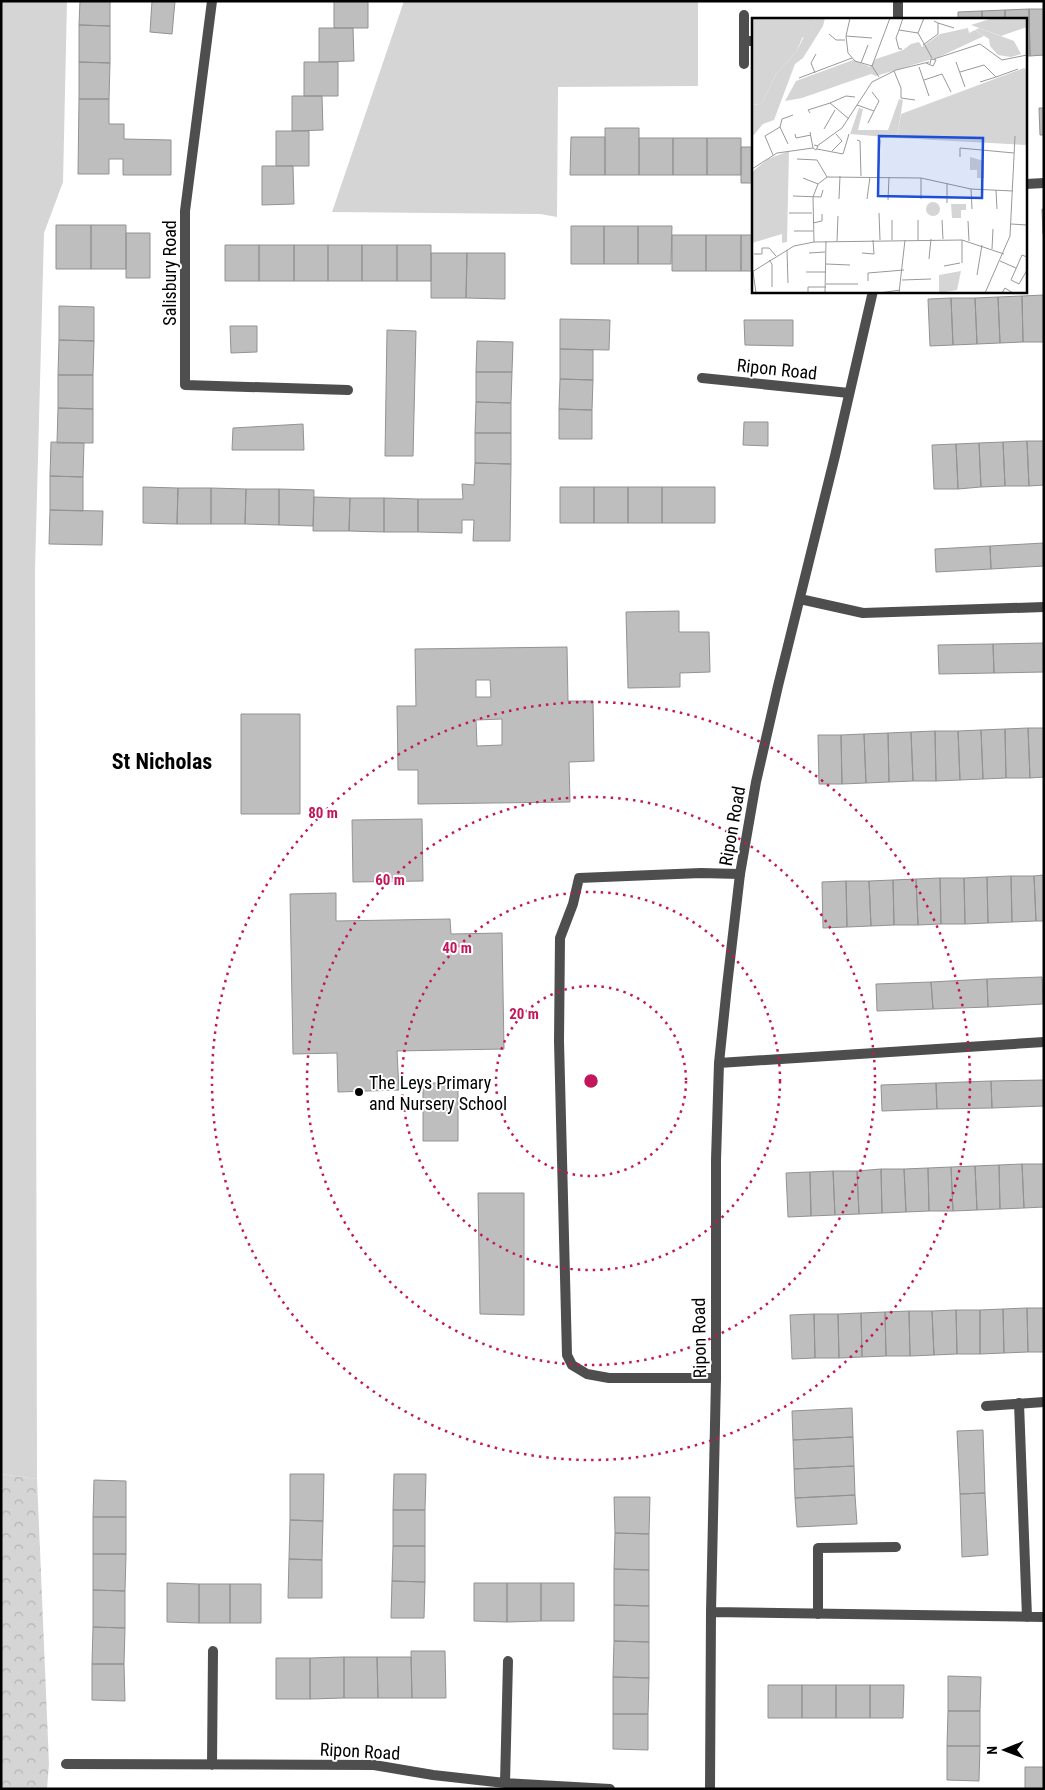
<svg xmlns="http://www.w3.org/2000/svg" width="1045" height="1790" font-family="'Roboto Condensed',sans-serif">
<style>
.green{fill:#d5d5d5}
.forest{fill:url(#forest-crowns)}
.building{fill:#bebebe;stroke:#929292;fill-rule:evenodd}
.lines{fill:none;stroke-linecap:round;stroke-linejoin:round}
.service{stroke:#4e4e4e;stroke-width:10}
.minor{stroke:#4e4e4e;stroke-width:10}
.ring{fill:none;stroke:#c2185b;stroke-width:2.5;stroke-dasharray:2.5 5}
.poi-dot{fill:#000;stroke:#fff;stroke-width:2}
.labels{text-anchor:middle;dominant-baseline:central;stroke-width:4;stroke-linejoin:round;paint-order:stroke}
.street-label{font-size:18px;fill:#000;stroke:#fff}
.poi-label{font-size:18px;fill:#000;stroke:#fff;text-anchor:start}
.district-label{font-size:22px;font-weight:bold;fill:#000;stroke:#fff}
.inset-road{fill:none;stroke:#999;stroke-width:1}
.view{fill:#1d4ed8;fill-opacity:0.15;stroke:#1d4ed8;stroke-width:2.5}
.inset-edge{fill:none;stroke:#000;stroke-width:2.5}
.centre{fill:#c2185b;stroke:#fff;stroke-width:2.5}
.ring-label{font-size:15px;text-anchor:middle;font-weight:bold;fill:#c2185b;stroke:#fff;stroke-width:4;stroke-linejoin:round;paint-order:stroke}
</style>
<defs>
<pattern id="forest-crowns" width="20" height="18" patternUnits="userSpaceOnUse" patternTransform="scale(1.25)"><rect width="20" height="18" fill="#d5d5d5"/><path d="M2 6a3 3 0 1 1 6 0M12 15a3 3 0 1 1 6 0" fill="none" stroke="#b5b5b5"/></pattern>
</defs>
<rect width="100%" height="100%" fill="#fff"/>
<!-- green -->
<path class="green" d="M1 1H67L63 182 44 233 35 570 37 1479 1 1474Z
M404 1H698V86L558 87 557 217 540 214 332 212Z"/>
<!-- forest -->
<path class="forest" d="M1 1474 37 1479 49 1764 47 1789H1Z"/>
<!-- building -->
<path class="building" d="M80 1H110V26L79 25Z
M152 1H175L172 34 150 32Z
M334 1H368V28H334Z
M1029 9 1030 56H1026V19H1005V10Z
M1029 9H1044V55L1030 56Z
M1005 10V19H982V11Z
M982 11V19H958V12Z
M79 25 110 26V63L79 62Z
M319 28H353L354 61 319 62Z
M79 62 110 63 109 99H79Z
M304 62H338V96H304Z
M292 96H322L323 130 292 131Z
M79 99H109V124H124V139L171 140V175H123V159H109V174H78Z
M1039 108H1044V135H1040Z
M605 128H639V175H605Z
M276 131H309V166H276Z
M571 137H605V175H570Z
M639 138H673V175H639Z
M673 138H707V175H673Z
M707 138H741V175H707Z
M741 147H754V183H741Z
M262 166H293L294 204 262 205Z
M1042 209H1044V234H1043Z
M56 225H91V269H56Z
M91 225H126V269H91Z
M571 226H604V264H571Z
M604 226H638V264H604Z
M638 226H672L671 264H638Z
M126 233H150V278H126Z
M672 235H706V271H672Z
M706 235H741V271H706Z
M741 235H754V271H741Z
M225 245H259V281H225Z
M259 245H294V281H259Z
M294 245H328V281H294Z
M328 245H362V281H328Z
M362 245H397V281H362Z
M397 245H431V281H397Z
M431 253H467L466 298H431Z
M467 253H505V299L466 298Z
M1044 295V342H1023L1022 296Z
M1022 296 1023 342 1000 343 998 297Z
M998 297 1000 343 977 344 975 298Z
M951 298 953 345 930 346 928 299Z
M951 298H975L977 344 953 345Z
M59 306 94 307V341L59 340Z
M560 319 610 320 609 350 560 349Z
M744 320H793V346L745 345Z
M230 326H257V352L231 353Z
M387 330 416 331 413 456H385Z
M59 340 94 341 93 375H58Z
M477 341 513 342 512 372H476Z
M560 349 593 350V380L560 379Z
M476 372H512L511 403 476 402Z
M58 375H93V409L58 408Z
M560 379 593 380 592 410 559 409Z
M476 402 511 403V433H475Z
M58 408 93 409V443H57Z
M559 409 592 410V439H559Z
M744 422H768V446L743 445Z
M303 424 304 450H232L233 428Z
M475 433H511V464L475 463Z
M1027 441 1029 486H1005L1003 442Z
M1027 441H1044V485L1029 486Z
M51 442 84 443 83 477 50 476Z
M1003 442 1005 486 981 487 979 443Z
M979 443 981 487 958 489 956 444Z
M956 444 958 489H934L932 445Z
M475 463 511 464 510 541H473L474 520H462V533L418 532V499H463L462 484 474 485Z
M50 476 83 477V511L50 510Z
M143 487 178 488 177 524 143 523Z
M560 487H594V523H560Z
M594 487H628V523H594Z
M628 487H662V523H628Z
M662 487H715V523H662Z
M178 488H211V524H177Z
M211 488 246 489 245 524H211Z
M246 489H279V525L245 524Z
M279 489 314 490 313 526 279 525Z
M314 497 350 498 349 531H313Z
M350 498H384V532L349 531Z
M384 498 418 499V532H384Z
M50 510 103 511 102 545 49 544Z
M1044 543V566L991 569 990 546Z
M990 546 991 569 936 572 935 549Z
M679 611V632H709L710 672 680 673V687L628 688 626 612Z
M1044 643V672L994 673 993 644Z
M993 644 994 673 939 674 938 645Z
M567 647 568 701H593L594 761 569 762 570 802 418 804V770H398L397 706H416L415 649ZM476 680H490L491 697H476ZM502 719V745L477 746 476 720Z
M241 714H300V814H241Z
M1028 728 1030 778H1006L1005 729Z
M1028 728H1044V777L1030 778Z
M1005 729 1006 778 983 779 981 730Z
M981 730 983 779 960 780 958 731Z
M935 731 936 781H913L911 732Z
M935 731H958L960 780 936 781Z
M911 732 913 781 889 782 888 733Z
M888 733 889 782 866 783 864 734Z
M864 734 866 783 842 784 841 735Z
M818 735H841L842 784H819Z
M422 819 423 881 353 882 352 820Z
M1044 875V921H1036L1034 876Z
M1011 876 1012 922 988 923 987 877Z
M1011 876H1034L1036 921 1012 922Z
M987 877 988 923 965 924 964 878Z
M940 878 941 924 918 925 916 879Z
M940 878H964L965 924H941Z
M916 879 918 925H894L893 880Z
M893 880 894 925 871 926 869 881Z
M846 881 847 927 823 928 822 882Z
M846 881H869L871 926 847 927Z
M336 893V921L450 919 451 934 502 933 504 1049 397 1051 399 1090 338 1092 337 1053 293 1054 290 894Z
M1042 977 1043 1004 988 1007 987 979Z
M987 979 988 1007 933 1009 931 982Z
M931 982 933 1009 877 1011 876 984Z
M1044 1080V1106L992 1108 991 1081Z
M991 1081 992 1108 937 1109 936 1083Z
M423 1083H458V1141H423Z
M936 1083 937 1109 882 1111 881 1085Z
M1022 1164 1024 1208 1000 1209 999 1165Z
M1022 1164H1044V1207L1024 1208Z
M999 1165 1000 1209 977 1210 975 1166Z
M975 1166 977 1210 953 1211 951 1167Z
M951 1167 953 1211H929L928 1168Z
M928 1168 929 1211 906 1212 904 1169Z
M881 1169 882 1213 859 1214 857 1171Z
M881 1169H904L906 1212 882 1213Z
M833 1171 835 1215 811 1216 810 1172Z
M833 1171H857L859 1214 835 1215Z
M810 1172 811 1216 788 1217 786 1173Z
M478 1193H524V1315L480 1314Z
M1027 1308 1028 1352 1004 1353 1003 1309Z
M1027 1308H1044V1352H1028Z
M1003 1309 1004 1353 980 1354V1310Z
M956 1310 957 1354 934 1355 932 1311Z
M956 1310H980V1354H957Z
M909 1311 910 1356H886L885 1312Z
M909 1311H932L934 1355 910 1356Z
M885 1312 886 1356 862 1357 861 1313Z
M861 1313 862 1357 839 1358 838 1314Z
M814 1314 815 1358 792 1359 790 1315Z
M814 1314H838L839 1358H815Z
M852 1408 853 1437 793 1440 792 1411Z
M983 1430 985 1493 960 1494 957 1431Z
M853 1437 854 1466 794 1469 793 1440Z
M854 1466 855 1495 795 1498 794 1469Z
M290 1474H324L323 1521 290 1520Z
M394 1474H426L425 1510H393Z
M94 1480 126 1481V1517H93Z
M985 1493 988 1555 962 1557 960 1494Z
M855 1495 857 1524 797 1527 795 1498Z
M614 1497H650L649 1534 615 1533Z
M393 1510H425V1546H393Z
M93 1517H126V1554H93Z
M290 1520 323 1521 322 1560 289 1559Z
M615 1533 649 1534V1570L614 1569Z
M393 1546H425V1582L392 1581Z
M93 1554H126L125 1591 93 1590Z
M289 1559 322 1560V1598H288Z
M614 1569 649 1570V1606L614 1605Z
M392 1581 425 1582 424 1618H391Z
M167 1583 199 1584V1623L167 1622Z
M474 1583H507V1622L474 1621Z
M507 1583H541V1621L507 1622Z
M541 1583H574V1621H541Z
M199 1584H230V1623H199Z
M230 1584H261V1623H230Z
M93 1590 125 1591V1628L93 1627Z
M614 1605 649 1606V1642L614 1641Z
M93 1627 125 1628 124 1664H92Z
M614 1641 649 1642V1678L613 1677Z
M411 1651H445L446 1698H412Z
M344 1657V1698L310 1699V1658Z
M344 1657H377L378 1698H344Z
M377 1657H411L412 1698H378Z
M276 1658H310V1699H276Z
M92 1664H124L125 1701 92 1700Z
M948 1676 981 1677 980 1711H948Z
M613 1677 649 1678 648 1714H613Z
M768 1685H802V1718H768Z
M802 1685H836V1718H802Z
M836 1685H870V1718H836Z
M870 1685H904L903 1718H870Z
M948 1711H980V1746H947Z
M613 1714H648V1750L613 1749Z
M947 1746H980L979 1781 947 1780Z
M1025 1767H1044V1789H1025Z"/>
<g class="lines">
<!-- service -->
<path class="service" d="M744 15V64
M716 1378H609L587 1374 572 1365 567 1355 559 1041 560 938 573 904 579 878 701 873 740 874
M818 1614V1548L896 1547"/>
<!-- minor -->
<path class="minor" d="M212 1 185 211V385L348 390
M898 19V1
M744 41H754
M1026 184 1044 183
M702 378 849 393
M800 599 863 613 1044 607
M719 1063 1044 1042
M1019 1403 1027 1617
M986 1406 1044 1402
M711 1612 1044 1617
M66 1764 374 1765 433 1775 505 1783 610 1789
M212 1765 213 1651
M505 1783 508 1661
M710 1789 711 1612 716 1378V1160L719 1063 727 986 740 874 756 782 778 686 835 456 873 291"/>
</g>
<!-- distance rings -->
<g class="ring">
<circle cx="591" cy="1081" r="95"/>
<circle cx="591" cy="1081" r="189"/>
<circle cx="591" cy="1081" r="284"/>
<circle cx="591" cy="1081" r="379"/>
</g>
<!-- markers -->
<circle class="poi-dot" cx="359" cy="1092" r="5"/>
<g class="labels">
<!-- street labels -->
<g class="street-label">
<text transform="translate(169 273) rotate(-90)">Salisbury Road</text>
<text transform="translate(777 369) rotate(6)">Ripon Road</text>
<text transform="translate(732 826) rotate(-80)">Ripon Road</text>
<text transform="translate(699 1338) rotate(-91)">Ripon Road</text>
<text transform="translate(360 1751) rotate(3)">Ripon Road</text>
</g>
<!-- poi labels -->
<g class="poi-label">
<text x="369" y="1082">The Leys Primary<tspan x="369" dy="21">and Nursery School</tspan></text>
</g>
<!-- district labels -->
<g class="district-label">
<text x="162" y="761">St Nicholas</text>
</g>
</g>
<!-- overview -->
<g transform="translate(752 18)">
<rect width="275" height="275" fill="#fff"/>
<path d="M0 0H64L59 14 50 20 45 33 24 56 9 87 0 86ZM241 0H275V9L249 18 219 7ZM216 10 217 15 223 12 232 18 187 39 124 58 119 56 50 80 33 83 44 63 101 42 118 49 124 41 151 32 159 26 167 24 170 29 188 16ZM272 50 275 52V127L145 120 149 96ZM37 133 35 224 30 225V216L0 225V154L16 141ZM218 139 232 143V160H225V152H218ZM174 191a7 7 0 1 1 14 0a7 7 0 1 1-14 0ZM199 186H214V192H209V200H200ZM209 253 205 272 187 275V257Z" fill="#d5d5d5"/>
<path d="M64 0H73L71 8 51 40 43 46 22 102 11 106 0 119V86L9 87 24 56 45 33 54 14 59 13ZM227 10 262 23 269 36 259 39 246 37 238 28 237 21 223 12ZM0 15 7 19 6 34 0 42ZM147 81 151 82 145 120 98 116 107 90 111 91 106 112H136Z" fill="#d5d5d5"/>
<path class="inset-road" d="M98 0 94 18 96 35 103 43 120 48 127 59M151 0 147 12 166 15M172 0 166 15 180 40M186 5 202 10M147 12 144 20 147 31H150M77 16 84 22H93M94 18 120 20M171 27 186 16V5L182 3M182 41 228 26 250 42 275 37M204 44 213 69M109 45 116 27M174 45 181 48 184 42 179 41 178 46M120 48 138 0M167 49 177 78M142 53 149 70V80L163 82M208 54 232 47 244 59 228 64M63 55 59 45 64 36M244 59 266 51M47 60 100 40M172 62 190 56 199 74M120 74 127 83 122 93M78 85 94 78 103 79M105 87 122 93 116 105M58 95 56 92 78 85 97 101M28 109 36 126M72 111 83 92M58 114 61 130 64 132 66 128 62 127M43 116 44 120 59 117M105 122 108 123 109 158M65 128 90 110 120 64 144 52 177 44M65 131 91 136 97 116M80 133 90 123 84 116M21 137 13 118 28 109 30 101 41 97M208 139V130L262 135M45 141 65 142 75 159M0 151 25 135 61 130M126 159 128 122M51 160 66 166M169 160V181M219 171 220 191M244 172 245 191M41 178 69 179 71 172M87 181 88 158M115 181 118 159M136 182 137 159M195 185V165M37 195H60M127 195 128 222M140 202V222M166 202V222M190 202 191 221M216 203 217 223M61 205 70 203V196M259 206 275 207M42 213H61M85 223 86 198M62 224 61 179 66 166 75 159 169 160 219 171 261 173M240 231 241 211M35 232 36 265M57 235 73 234M110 235 122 236 121 222M2 236H10V230H17L24 238M275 239 270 237 259 262 267 266 275 252M177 241 179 221M17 242 20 246V269M248 243 264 250M210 245V222M74 246 98 247M192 248 208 245M1 253 4 275M0 254 42 228 62 224 210 222 252 236M54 254H74M225 257 230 227M150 262 179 261M116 263V255L152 252M74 266H106M56 275V269H74M73 275 74 223M128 275 148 272M147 275 153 222M233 275 258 218 263 118M250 275 253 270 261 275"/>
<path class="view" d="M127 118 231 120 230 180 126 178Z"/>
<rect width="275" height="275" class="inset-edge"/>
</g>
<circle cx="591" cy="1081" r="8" class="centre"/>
<g class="ring-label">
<text x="323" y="818">80 m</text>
<text x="390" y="885">60 m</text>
<text x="457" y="953">40 m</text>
<text x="524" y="1019">20 m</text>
</g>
<!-- border -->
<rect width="1045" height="1790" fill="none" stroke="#000000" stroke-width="5"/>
<!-- north arrow -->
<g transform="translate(1005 1750) rotate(269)" stroke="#ffffff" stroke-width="4" paint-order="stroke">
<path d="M0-4L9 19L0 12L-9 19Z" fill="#000000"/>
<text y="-8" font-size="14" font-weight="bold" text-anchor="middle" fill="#000000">N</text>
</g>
</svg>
